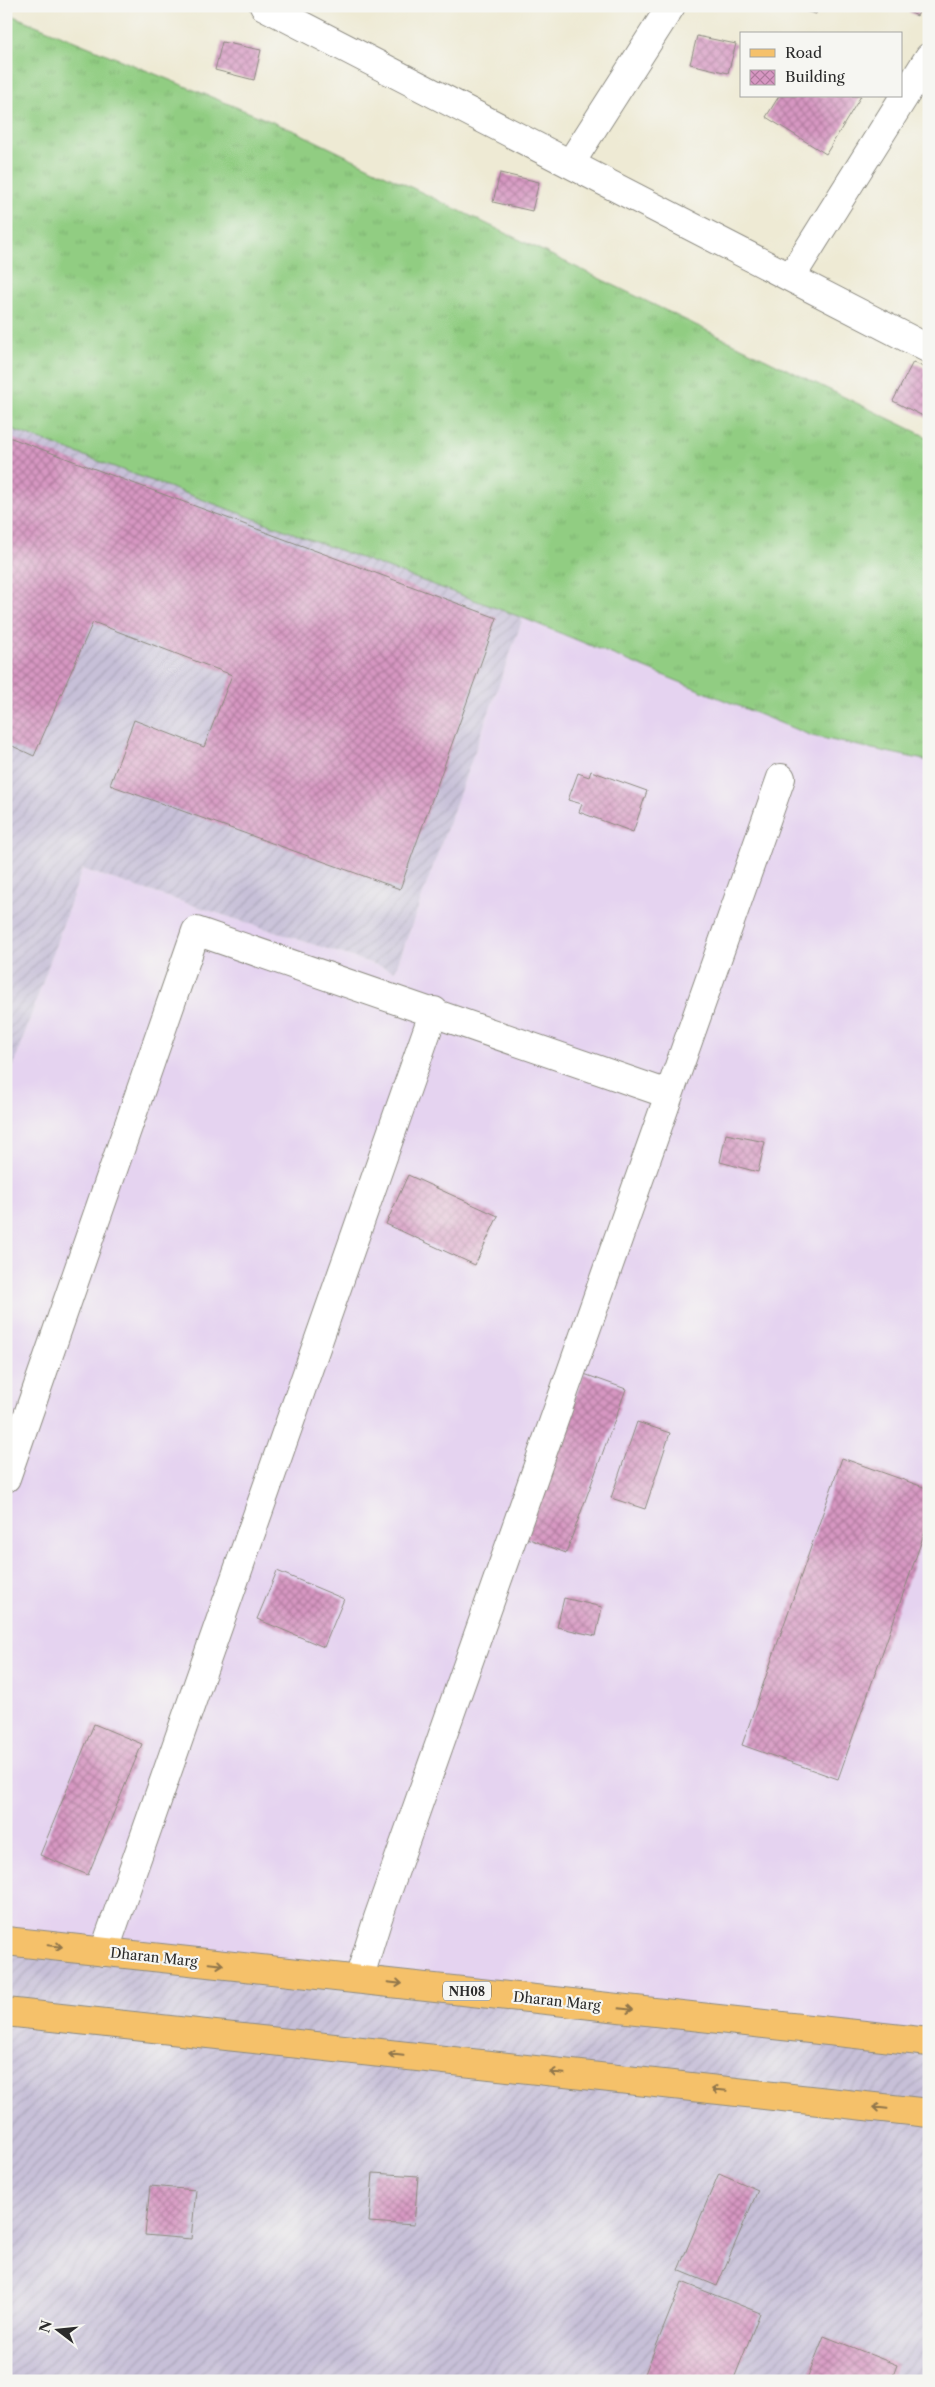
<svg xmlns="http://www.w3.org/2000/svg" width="935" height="2387" font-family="'Libre Caslon Text',serif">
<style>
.built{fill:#e5d3f0}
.industrial{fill:url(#industrial-furrows)}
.grass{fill:url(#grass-tufts);stroke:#5e7c56}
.building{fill:url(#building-cross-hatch)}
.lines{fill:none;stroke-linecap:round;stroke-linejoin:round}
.minor-casing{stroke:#8c8a80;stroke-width:30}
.primary-casing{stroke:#8c8a80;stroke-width:30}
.minor{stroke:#fff;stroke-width:28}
.primary{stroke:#f5c16b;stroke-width:28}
.oneway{stroke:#90764b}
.labels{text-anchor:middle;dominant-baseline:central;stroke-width:4.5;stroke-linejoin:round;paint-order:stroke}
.shield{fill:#f6f6f2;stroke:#686867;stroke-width:1}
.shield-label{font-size:12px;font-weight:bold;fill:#2b2b2b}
.street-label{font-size:14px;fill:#2b2b2b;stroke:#f6f6f2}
</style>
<defs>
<pattern id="industrial-furrows" width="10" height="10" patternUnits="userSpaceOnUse" patternTransform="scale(1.25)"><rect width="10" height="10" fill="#c7c0d8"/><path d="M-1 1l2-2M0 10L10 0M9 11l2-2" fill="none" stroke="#aba5ba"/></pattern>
<pattern id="grass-tufts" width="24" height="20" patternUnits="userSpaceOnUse" patternTransform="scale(1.25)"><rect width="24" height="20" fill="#91cd82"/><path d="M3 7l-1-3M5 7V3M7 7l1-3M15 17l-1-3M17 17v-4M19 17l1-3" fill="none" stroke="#7db070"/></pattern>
<pattern id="building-cross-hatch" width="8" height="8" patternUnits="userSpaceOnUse" patternTransform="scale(1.25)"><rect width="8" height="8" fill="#d797c2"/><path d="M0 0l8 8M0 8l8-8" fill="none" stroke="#af7b9e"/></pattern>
</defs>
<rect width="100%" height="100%" fill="#f6f6f2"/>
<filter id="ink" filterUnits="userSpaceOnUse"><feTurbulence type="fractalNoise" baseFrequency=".02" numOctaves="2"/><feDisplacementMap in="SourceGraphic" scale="10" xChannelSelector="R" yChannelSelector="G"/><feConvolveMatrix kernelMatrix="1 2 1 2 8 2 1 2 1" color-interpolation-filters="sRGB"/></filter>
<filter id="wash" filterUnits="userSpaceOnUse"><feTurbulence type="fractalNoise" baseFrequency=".0096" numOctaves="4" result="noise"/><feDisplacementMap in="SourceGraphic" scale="20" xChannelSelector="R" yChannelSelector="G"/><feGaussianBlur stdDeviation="1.12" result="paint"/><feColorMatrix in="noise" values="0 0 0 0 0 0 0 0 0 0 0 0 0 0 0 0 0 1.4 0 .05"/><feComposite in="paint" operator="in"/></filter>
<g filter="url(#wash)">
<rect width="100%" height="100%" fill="#eeead4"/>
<!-- built -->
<path class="built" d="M523 618 812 736 929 761V2042L6 1941V1087L82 869 395 971Z"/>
<!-- industrial -->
<path class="industrial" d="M6 427 523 618 395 971 82 869 6 1087Z
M12 1941 929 2042V2381H6V1989Z"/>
<!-- grass -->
<path class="grass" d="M6 13 297 132 929 438V761L812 736 523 618 6 427Z"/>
<g id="blocks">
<!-- building -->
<path class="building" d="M784 6H818L816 14Z
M898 6H922L917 16Z
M697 36 736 44 728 73 690 64Z
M222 42 261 50 254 80 215 70Z
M779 96H861L826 154 766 117Z
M500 173 539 182 532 211 493 202Z
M913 362 929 370V419L893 401Z
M6 436 497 618 400 889 110 785 134 720 204 747 232 675 93 622 34 756 6 743Z
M591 771 647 791 633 832 579 812 582 804 568 800 578 773 589 777Z
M726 1134 765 1142 758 1172 720 1162Z
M408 1175 498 1216 475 1265 386 1224Z
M584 1374 626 1389 566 1553 524 1537Z
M637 1422 670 1433 645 1509 611 1498Z
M842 1458 929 1489V1520L838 1779 742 1745Z
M277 1571 344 1599 324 1647 257 1619Z
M564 1598 602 1607 596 1636 557 1627Z
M94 1724 142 1744 88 1875 40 1855Z
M373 2173 418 2176 414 2225 369 2222Z
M719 2173 758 2190 717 2286 678 2270Z
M150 2186 196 2190 191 2239 145 2235Z
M682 2282 760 2313 733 2381H642Z
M824 2336 897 2365 891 2381H806Z"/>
</g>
</g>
<g filter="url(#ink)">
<use href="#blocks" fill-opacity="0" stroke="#8c8a80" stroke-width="1"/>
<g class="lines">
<defs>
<path id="minor" d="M264 6 929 349
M570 164 671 6
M791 277 929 57
M6 1478 196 931 668 1094
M104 1952 434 1011
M359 1979 378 1918 781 778"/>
<path id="primary" d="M6 1941 929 2042
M6 2012 929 2113"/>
</defs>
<!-- minor casing -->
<use href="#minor" class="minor-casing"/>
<!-- primary casing -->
<use href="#primary" class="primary-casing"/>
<!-- minor -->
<use href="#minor" class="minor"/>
<!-- primary -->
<use href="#primary" class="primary"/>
</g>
<!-- one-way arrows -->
<defs><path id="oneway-shaft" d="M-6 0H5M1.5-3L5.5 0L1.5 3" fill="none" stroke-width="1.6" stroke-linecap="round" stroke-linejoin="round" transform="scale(1.25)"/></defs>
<g class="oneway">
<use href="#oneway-shaft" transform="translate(55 1946) rotate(6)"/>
<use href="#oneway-shaft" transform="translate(216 1964) rotate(6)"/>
<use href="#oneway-shaft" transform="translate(395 1983) rotate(6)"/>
<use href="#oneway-shaft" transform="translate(626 2009) rotate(6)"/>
<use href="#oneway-shaft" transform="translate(396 2055) rotate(-174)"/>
<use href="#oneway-shaft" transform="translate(557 2073) rotate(-174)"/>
<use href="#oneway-shaft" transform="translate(719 2090) rotate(-174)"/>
<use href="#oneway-shaft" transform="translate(880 2108) rotate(-174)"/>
</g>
</g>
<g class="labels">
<!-- shield labels -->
<rect class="shield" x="443" y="1981.5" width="48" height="19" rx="4"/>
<g class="shield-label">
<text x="467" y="1991">NH08</text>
</g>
<!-- street labels -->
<g class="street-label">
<text transform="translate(154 1957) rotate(6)">Dharan Marg</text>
<text transform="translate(557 2001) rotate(6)">Dharan Marg</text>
</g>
</g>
<!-- margin -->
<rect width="935" height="2387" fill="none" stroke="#f6f6f2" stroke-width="25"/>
<!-- legend -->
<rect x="740" y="32" width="162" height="65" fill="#f6f6f2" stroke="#a5a5a2"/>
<rect x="750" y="49" width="25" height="8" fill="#f5c16b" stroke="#a5a5a2"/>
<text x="785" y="58" font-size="15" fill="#2b2b2b">Road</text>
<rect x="750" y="70" width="25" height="15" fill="url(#building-cross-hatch)" stroke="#a5a5a2"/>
<text x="785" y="82" font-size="15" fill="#2b2b2b">Building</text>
<!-- north arrow -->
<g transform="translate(58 2330) rotate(286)" stroke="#f6f6f2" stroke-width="4" paint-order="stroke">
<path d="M0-4L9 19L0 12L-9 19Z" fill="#2b2b2b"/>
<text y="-8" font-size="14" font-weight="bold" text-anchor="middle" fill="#2b2b2b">N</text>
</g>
</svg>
